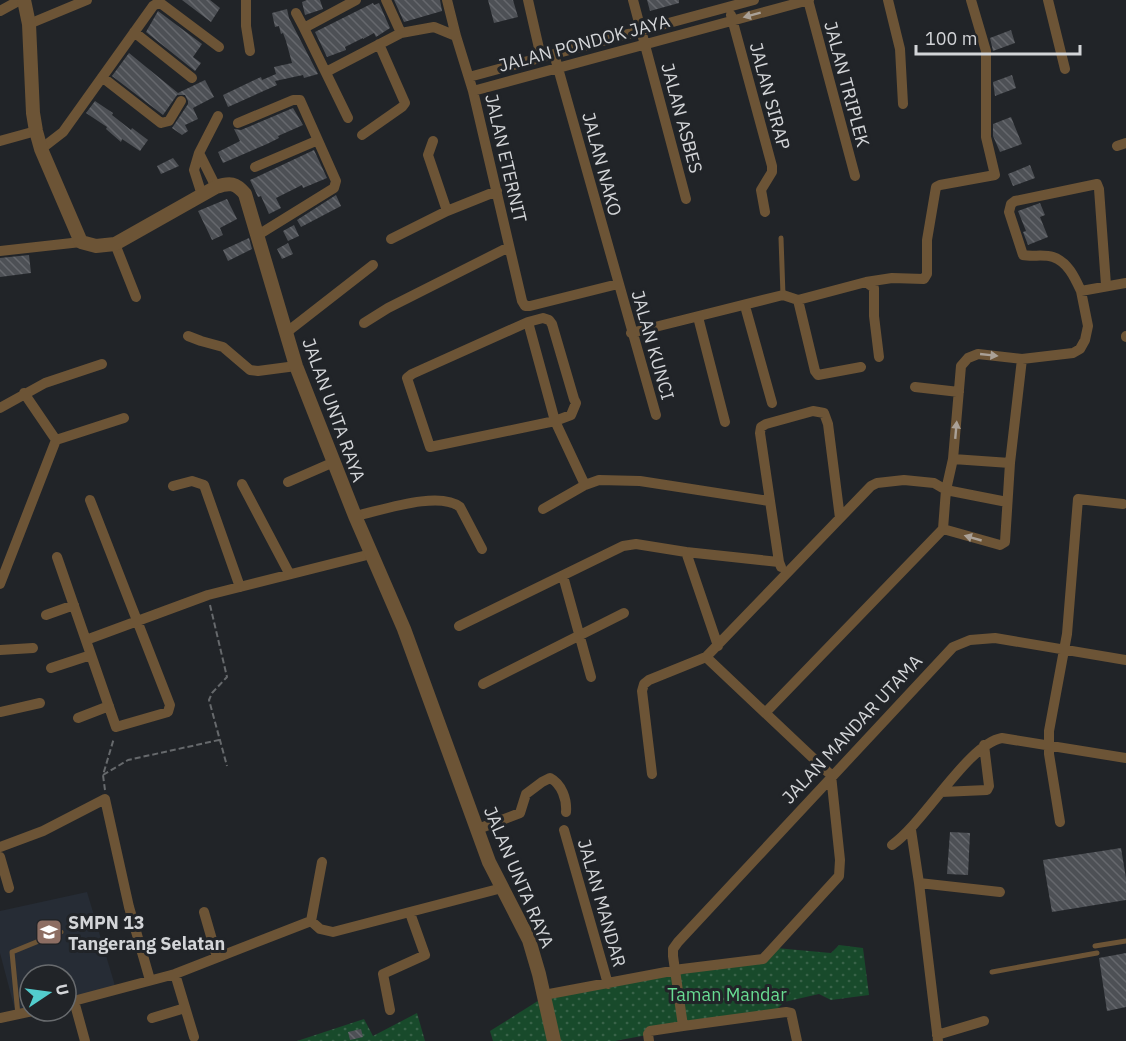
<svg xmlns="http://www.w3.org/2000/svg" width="1126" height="1041" font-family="'IBM Plex Sans',sans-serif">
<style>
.built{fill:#262c35}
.grass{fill:url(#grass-dots)}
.building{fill:url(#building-back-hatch)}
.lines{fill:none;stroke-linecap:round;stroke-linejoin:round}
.path{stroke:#66696c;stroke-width:2;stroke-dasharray:6 3;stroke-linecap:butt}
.service{stroke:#6c5436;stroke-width:5}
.minor{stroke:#6c5436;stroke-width:10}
.tertiary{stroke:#6c5436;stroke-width:14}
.oneway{fill:#aaa197}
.labels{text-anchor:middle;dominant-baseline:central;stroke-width:6;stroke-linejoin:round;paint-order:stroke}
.street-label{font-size:18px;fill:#d3d5d8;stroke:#212428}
.poi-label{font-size:18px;font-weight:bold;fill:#d3d5d8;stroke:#212428;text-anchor:start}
.park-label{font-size:18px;fill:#68dc92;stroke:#212428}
</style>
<defs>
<pattern id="grass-dots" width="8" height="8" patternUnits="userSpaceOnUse" patternTransform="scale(1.5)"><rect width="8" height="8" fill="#184a2b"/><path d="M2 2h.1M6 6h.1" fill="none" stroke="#396349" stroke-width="1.8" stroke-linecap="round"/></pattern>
<pattern id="building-back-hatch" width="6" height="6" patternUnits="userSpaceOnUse" patternTransform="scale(1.5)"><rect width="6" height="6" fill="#4d5055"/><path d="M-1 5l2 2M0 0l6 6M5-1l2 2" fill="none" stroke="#66686d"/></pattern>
</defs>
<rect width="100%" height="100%" fill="#212428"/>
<!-- built -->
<path class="built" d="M87 892 116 989 66 999V975H30V1007L15 1010 0 953V911Z"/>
<!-- grass -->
<path class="grass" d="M839 945 863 948 869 995 831 1000 819 994 784 1002 771 1015 681 1029 674 975 764 962 776 948 831 953Z
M673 975 679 1029 615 1041H556L542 998Z
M541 999 552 1041H493L490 1031Z
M417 1013 425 1041H297L364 1019 373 1036Z"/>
<!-- building -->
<path class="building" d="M182 0H210L220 8 211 22Z
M307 0H320L323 9 305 15 302 2Z
M394 0H440L442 11 404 22Z
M488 0H513L518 17 494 23Z
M647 0H679V3L650 11Z
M373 3 374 5 379 3 390 28 376 37 374 33 363 39V38L345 47 346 50 327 57 315 32Z
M287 9 289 18 318 74 304 78 303 75 275 81 277 85 228 107 223 95 261 77 262 80 276 74 274 67 292 63 286 41 283 33 281 34 279 26 275 27 272 13Z
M158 11 202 44 193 57 201 63 195 71 146 32Z
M1011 30 1015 43 993 51 990 38Z
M129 53 178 93 205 80 214 97 193 108 198 119 185 125 188 131 182 135 172 128 188 104V101L185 95H177L163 115 112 76Z
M1012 75 1016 88 995 96 993 82Z
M95 101 113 113 112 115 131 130 132 128 148 140 140 151 122 139 121 142 106 129 107 127 86 113Z
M293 108 303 125 278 136 279 138 267 144 223 163 218 152 240 141 234 129 241 130Z
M1011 117 1022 144 1000 152 993 136V124Z
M314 150 327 178 303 188 302 185 276 198 281 208 269 214 261 196 258 197 250 180Z
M173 158 179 166 161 174 157 166Z
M1030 165 1035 178 1013 186 1008 174Z
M336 195 341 206 301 227 297 220Z
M227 199 237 219 220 228 223 235 212 240 198 211Z
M1040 203 1045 215 1040 217 1048 237 1028 245 1023 232 1026 231 1018 211Z
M294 225 299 236 288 241 283 231Z
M249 238 252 249 228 261 223 250Z
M288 243 293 254 282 259 277 249Z
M29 255 31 273 0 277V258Z
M950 832 970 833 968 875 947 874Z
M1121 848 1126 878V900L1052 912 1043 860Z
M1126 953V1007L1107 1011 1099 958Z
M361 1029 363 1037 350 1040 348 1032Z"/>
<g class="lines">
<!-- path -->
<path class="path" d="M210 605 227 677 212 693 209 700 227 766
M103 775 128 760 219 740
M105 790 103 775 114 738"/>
<!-- service -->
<path class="service" d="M781 238 783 295
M1095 946 1126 941
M992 972 1097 953
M18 1015 12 952 61 932"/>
<!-- minor -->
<path class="minor" d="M246 0V26L250 51
M386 0 401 33
M447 0 456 36
M528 0 541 57
M633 0 686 199
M808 0 855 176
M888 0 900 49 903 104
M1048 0 1065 69
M0 11 20 0
M296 13 304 28 356 0
M731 15 772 166V172L761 190 765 212
M29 24 87 0
M304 28 348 118
M134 32 192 78
M554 54 656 415
M326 72 401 33 434 27 456 36 473 91 522 301 525 306H530L618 284
M102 77 161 123 169 121 181 101
M469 77 754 0
M473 91 809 0
M238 123 293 100H300L336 181 334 188 258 235
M362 135 402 107 405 103 379 44
M0 141 36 131
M433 141 428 155 447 211
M1117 146 1126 143
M41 149 63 132 153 6 159 2 219 47
M199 153 216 187
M255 167 316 141
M202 195 194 170 199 153 218 116
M391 239 447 211 497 191
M115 244 136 297
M0 251 81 242
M866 282 874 288V316L879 357
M1106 285 1099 189 1097 184 1015 201 1011 204 1009 212 1023 255C1032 257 1044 254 1053 257 1068 262 1075 278 1081 291L1126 283
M798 300 815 371 818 375 861 367
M745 306 772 403
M698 317 725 422
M543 318 549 320 552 324 574 399 576 403 571 415 555 421 430 447 407 378 412 374 528 322Z
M528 322 555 421 585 485 599 480 640 481 769 501
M364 323 388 308 509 247
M287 332 373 265
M631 333 783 295 798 300 866 282 892 278 924 279 927 274V240L936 187 940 185 995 175 986 137V51L971 0
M188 336 201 341 223 347 250 370 258 371 296 366
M1126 336V337
M915 387 959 392
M24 393 56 440
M0 408 45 383 102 364
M953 459 1010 463
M288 482 334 462
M242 484 289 573
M173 486 192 481 204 485 240 587
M543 509 585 485
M355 516C380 511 439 490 460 507L482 549
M943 529 1000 545 1005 542 1010 463 1022 359
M57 557 116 727 168 712 170 705 90 500
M779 562 760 433 761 427 766 424 813 411 824 413 828 424 840 518
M563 576 591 677
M0 584 56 440 124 418
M46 615 74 605
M459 626 623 546 636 544 686 552
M86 640 208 595 371 554
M718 646 686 552 779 562 781 567
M0 650 33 648
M51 668 91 655
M483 684 624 613
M0 712 40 703
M765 713 943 529 946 490 953 459 961 366 968 358 978 354 1022 359 1073 353 1080 349 1085 340 1088 326 1081 291
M78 718 109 706
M652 774 642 691 644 684 649 680 706 657 871 486 877 483 904 480 934 483 946 490 1007 502
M941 792 987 790 989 786 984 745
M1060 822 1049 754V731L1067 634 1078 499 1123 504
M478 829 520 813 526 794 542 782 550 778C562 784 567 800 566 812
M564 830 608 984
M911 830 919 883 938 1041
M892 845C925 822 968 744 1002 738L1126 758
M0 847 43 831 105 799 129 907 150 980
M0 857 9 888
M919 883 1000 892
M204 912 217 957
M311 921 322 862
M175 974 194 1037
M544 995 682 969 763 959 839 876 840 860 831 775 706 657
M74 1001 85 1041
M66 1003 175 974 311 921 320 929 333 932 502 888
M390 1010 383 974 425 955 410 913
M0 1018 33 1011
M152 1018 185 1008
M937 1035 984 1021
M649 1041 648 1034 650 1031 683 1026
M797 1041 791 1013 786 1012 683 1026 673 956V949L678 942 953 647 970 640 995 638 1126 660"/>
<!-- tertiary -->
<path class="tertiary" d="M24 0 29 24 33 113 36 131 41 149 81 242 96 246 115 244 216 187C230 182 236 183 245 194L296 366 355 516 404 629 489 862 529 940 539 974 554 1041"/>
</g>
<!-- one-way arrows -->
<defs><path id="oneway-solid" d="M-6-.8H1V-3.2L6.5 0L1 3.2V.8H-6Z" transform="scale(1.5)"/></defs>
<g class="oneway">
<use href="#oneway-solid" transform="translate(752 15) rotate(165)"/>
<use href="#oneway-solid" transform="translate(989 355) rotate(6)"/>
<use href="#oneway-solid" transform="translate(956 430) rotate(-85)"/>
<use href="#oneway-solid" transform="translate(973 538) rotate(-164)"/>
</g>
<!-- icons -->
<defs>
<symbol id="school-square" viewBox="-11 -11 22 22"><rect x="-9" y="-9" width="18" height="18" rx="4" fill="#8d6e63" stroke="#212428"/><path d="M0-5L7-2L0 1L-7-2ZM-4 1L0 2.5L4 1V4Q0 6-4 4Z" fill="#fff"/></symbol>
</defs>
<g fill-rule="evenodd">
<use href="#school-square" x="34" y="917" width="30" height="30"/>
</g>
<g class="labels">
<!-- street labels -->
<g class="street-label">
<text transform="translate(584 43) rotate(-15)">JALAN PONDOK JAYA</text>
<text transform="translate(847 84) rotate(75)">JALAN TRIPLEK</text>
<text transform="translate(770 96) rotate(75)">JALAN SIRAP</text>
<text transform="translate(682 118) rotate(75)">JALAN ASBES</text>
<text transform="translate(506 158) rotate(77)">JALAN ETERNIT</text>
<text transform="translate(602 164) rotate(75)">JALAN NAKO</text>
<text transform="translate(653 345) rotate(74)">JALAN KUNCI</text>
<text transform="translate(334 410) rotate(70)">JALAN UNTA RAYA</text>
<text transform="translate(852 729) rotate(-47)">JALAN MANDAR UTAMA</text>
<text transform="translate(519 877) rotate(67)">JALAN UNTA RAYA</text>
<text transform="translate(602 903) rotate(74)">JALAN MANDAR</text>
</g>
<!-- poi labels -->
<g class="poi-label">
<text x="68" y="922">SMPN 13<tspan x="68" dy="21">Tangerang Selatan</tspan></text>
</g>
<!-- park labels -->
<g class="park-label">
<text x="727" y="994">Taman Mandar</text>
</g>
</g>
<!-- north arrow -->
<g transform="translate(48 993) rotate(77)"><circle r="28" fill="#212428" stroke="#686b6e" stroke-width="1.5"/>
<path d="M0-4.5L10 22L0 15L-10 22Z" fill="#52cdcd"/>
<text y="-9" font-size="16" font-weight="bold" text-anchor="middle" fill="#d3d5d8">U</text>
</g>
<!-- scale -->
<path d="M916 45v9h164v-9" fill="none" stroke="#d3d5d8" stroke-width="3"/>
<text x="925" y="45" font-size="18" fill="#d3d5d8" stroke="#212428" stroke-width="4.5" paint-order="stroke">100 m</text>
</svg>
